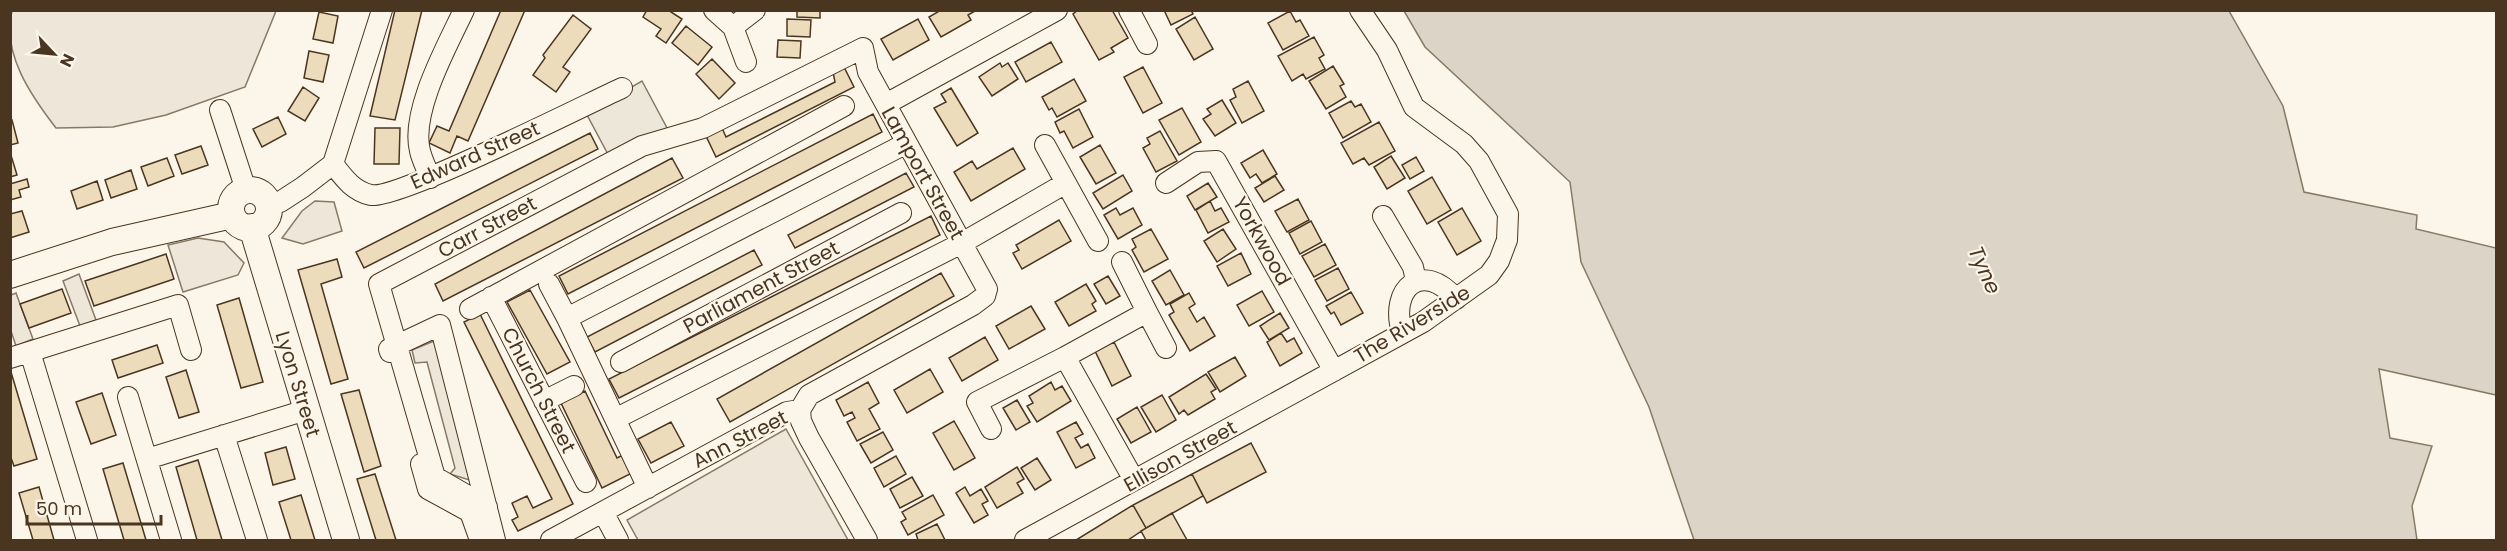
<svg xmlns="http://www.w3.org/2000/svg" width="2507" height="551" font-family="Poppins,sans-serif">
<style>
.green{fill:#ede6d9;stroke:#887966;stroke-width:1.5}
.parking{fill:#ede7d9;stroke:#887966;stroke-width:1.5}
.water{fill:#dcd4c6;stroke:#887966;stroke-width:1.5}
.building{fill:#ecdcbc;stroke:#4a3520;stroke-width:1.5}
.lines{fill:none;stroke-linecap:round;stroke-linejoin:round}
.minor-casing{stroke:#4a3520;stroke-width:22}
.major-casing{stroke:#4a3520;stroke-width:28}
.minor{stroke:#fbf6e9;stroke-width:20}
.major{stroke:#fbf6e9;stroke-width:26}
.labels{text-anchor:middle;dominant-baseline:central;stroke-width:4.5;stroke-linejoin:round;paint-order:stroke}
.street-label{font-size:20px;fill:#4a3520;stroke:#fbf6e9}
.water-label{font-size:21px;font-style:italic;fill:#4a3520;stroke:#fbf6e9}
</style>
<rect width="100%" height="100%" fill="#fbf6e9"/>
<!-- green -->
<path class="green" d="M12 11V10L276 11 245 87 166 115 113 127 56 128C32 97 1 53 12 11Z
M315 201 334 202 342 231 303 244 282 238 302 211Z
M198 238 224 242 244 263 238 275 183 292 168 245Z
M79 274 96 320 80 326 63 281Z
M16 293 33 339 16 346 11 331V295Z
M434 341 439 346 476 482 450 474 455 468 427 362 415 363 412 350Z
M786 429 848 540H638L627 520Z"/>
<!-- parking -->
<path class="parking" d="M642 81 667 128 610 158 586 113Z"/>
<!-- water -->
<path class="water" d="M1404 11H2229L2283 106 2304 192 2417 215 2416 229 2496 248V395L2379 369 2390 438 2432 446 2412 506 2417 540H1694L1649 407 1581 262 1570 182 1425 47Z"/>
<!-- building -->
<path class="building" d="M395 10H422L395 120 370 116Z
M501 10H525L468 141 457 136 450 153 429 143 437 126 449 131Z
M647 10H668L682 19 666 43 656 36 661 29 643 17Z
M797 10H820V18L797 17Z
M941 10H975V11L968 15 971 20 941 37 929 17Z
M1078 10H1112L1128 38 1111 48 1114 52 1099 60 1073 14Z
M1164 10H1191L1193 14 1171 25Z
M1290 11 1296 22 1300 20 1309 36 1283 50 1268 23Z
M319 12 338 16 333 43 313 39Z
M573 15 591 29 563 67 570 72 556 92 533 75 545 58 543 55Z
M1195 17 1213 49 1194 60 1176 29Z
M787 19 811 20 810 37 787 36Z
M918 19 929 40 893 60 881 39Z
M686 26 712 47 698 65 672 43Z
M1314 37 1324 55 1319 58 1325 69 1306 79 1303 74 1292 81 1278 56Z
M778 40 801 41 800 58 777 57Z
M1051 42 1062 62 1026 82 1015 62Z
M309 51 329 55 323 82 304 78Z
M712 59 735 83 719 99 696 74Z
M1000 63 1002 67 1008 63 1018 79 992 96 979 77Z
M1333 66 1344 84 1340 86 1346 97 1326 109 1309 81Z
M844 67 854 87 716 157 706 136 722 128 726 137 835 82 833 72Z
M1143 67 1162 103 1143 113 1124 77Z
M1074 79 1086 101 1057 117 1052 108 1049 110 1042 97Z
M1248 81 1264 111 1242 123 1230 100 1236 97 1233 89Z
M303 87 319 98 305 121 288 111Z
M951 88 978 133 957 146 934 108 946 102 941 94Z
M1222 100 1236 123 1215 136 1203 119 1211 114 1207 109Z
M1351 101 1355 107 1361 104 1371 122 1343 138 1329 113Z
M1182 108 1201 142 1179 155 1159 120Z
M1079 109 1093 137 1073 148 1064 131 1060 133 1055 122Z
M873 114 882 132 568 294 559 276Z
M278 117 286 134 262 147 253 129Z
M12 120 18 143 10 145V121Z
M1379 122 1395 151 1369 165 1364 158 1353 164 1341 143Z
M375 128H400L399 164H374Z
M1160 131 1177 161 1156 172 1143 148 1150 144 1147 138Z
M590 133 598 149 364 268 356 252Z
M1100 145 1116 173 1096 184 1080 157Z
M201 146 208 165 182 174 175 155Z
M1013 148 1025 169 971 201 954 172 972 161 977 169Z
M1263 150 1277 174 1262 183 1256 174 1250 178 1241 163Z
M10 152 17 175 10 177Z
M1391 156 1405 178 1387 189 1374 167Z
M1416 157 1424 171 1410 179 1402 165Z
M167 158 174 176 148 186 141 167Z
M672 158 683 178 443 301 435 284Z
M131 170 137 189 111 198 105 180Z
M906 173 914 187 795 248 788 235Z
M1123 175 1132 191 1103 209 1093 193Z
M1275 176 1284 190 1264 202 1255 188Z
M1432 177 1451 210 1427 224 1408 191Z
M27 179 29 187 19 190 21 197 10 200V184Z
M97 181 103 200 77 209 71 191Z
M1208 183 1217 197 1195 210 1187 196Z
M1298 199 1309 220 1287 232 1275 211Z
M1210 201 1215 211 1221 208 1229 222 1208 233 1196 210Z
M1116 208 1120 215 1133 208 1142 225 1118 239 1104 215Z
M1462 208 1481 241 1457 255 1438 222Z
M22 211 29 232 10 238V214Z
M931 216 940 235 619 398 609 379Z
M1059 220 1071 241 1022 269 1013 253 1019 250 1016 245Z
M1311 221 1322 242 1300 254 1289 233Z
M1151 229 1168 259 1144 272 1132 250 1136 247 1132 239Z
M1223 229 1236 249 1217 262 1204 241Z
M1325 244 1336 265 1314 277 1302 256Z
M754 250 762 265 595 352 587 337Z
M1241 253 1251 274 1228 286 1217 266Z
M166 254 174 279 94 306 85 281Z
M337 259 342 277 321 284 348 379 331 384 298 270Z
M1338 268 1349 289 1327 301 1315 280Z
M1170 270 1184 295 1166 305 1152 281Z
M941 273 954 296 730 422 717 399Z
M1108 276 1120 296 1106 304 1094 284Z
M1086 284 1096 301 1092 304 1096 311 1069 326 1055 302Z
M62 289 71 313 29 328 20 304Z
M530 290 570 362 547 374 507 302Z
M1262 291 1274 312 1249 326 1237 305Z
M1351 292 1363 313 1341 325 1334 312 1331 314 1326 306Z
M1189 293 1195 304 1189 308 1197 322 1204 317 1215 336 1190 351 1169 315 1174 312 1170 304Z
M239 298 263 382 241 388 217 305Z
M1031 306 1045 329 1009 349 996 326Z
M1280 313 1289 328 1269 340 1260 326Z
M480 314 573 504 518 531 512 520 518 517 512 503 527 496 533 508 552 499 464 322Z
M1281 333 1287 342 1294 338 1302 353 1280 366 1267 342Z
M985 337 998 360 962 381 949 358Z
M1114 342 1131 376 1112 386 1095 351Z
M157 345 163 363 118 378 112 360Z
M1235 357 1246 376 1220 392 1208 372Z
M930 369 943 392 907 413 894 390Z
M186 370 199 412 179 418 166 377Z
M11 372 37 459 14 466 10 455Z
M1206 374 1216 389 1211 392 1215 399 1188 415 1184 410 1179 414 1169 397Z
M868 382 879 403 869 409 880 429 857 441 847 422 855 418 852 412 844 416 836 400Z
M1051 382 1055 390 1062 386 1071 401 1037 422 1027 406 1033 403 1029 396Z
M359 390 381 466 364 472 341 394Z
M585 391 617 458 623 455 632 473 602 488 561 403Z
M102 393 116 435 91 444 76 402Z
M1162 395 1176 420 1156 432 1141 407Z
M1017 400 1030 422 1016 430 1003 408Z
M1137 407 1151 432 1131 443 1117 419Z
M954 421 975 458 954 470 933 433Z
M671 422 684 446 651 463 638 439Z
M1076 422 1083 434 1075 438 1081 448 1088 444 1095 458 1076 468 1057 432Z
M883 432 893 450 871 463 860 444Z
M1251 443 1266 472 1207 503 1192 474Z
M286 447 295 479 273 485 265 453Z
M896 456 906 474 884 487 874 468Z
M1037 458 1051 480 1035 490 1021 468Z
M198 460 222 540H197L176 467Z
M123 463 146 540H124L103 469Z
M1017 467 1024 479 1017 483 1023 493 997 508 985 487Z
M375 474 396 540H376L357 479Z
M1192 474 1203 496 1146 528 1133 505Z
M912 477 923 496 900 508 890 489Z
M39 487 54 540H33L19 493Z
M965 487 970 496 981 489 988 501 982 504 988 515 974 523 956 493Z
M301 495 315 540H291L279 502Z
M933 495 944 515 908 535 901 522 906 519 902 512Z
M1133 505 1146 528 1128 540H1076Z
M1172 513 1187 540H1146L1141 531Z
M937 524 945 540H918L916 534Z"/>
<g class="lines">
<defs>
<path id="minor" d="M714 10 733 27 746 62
M1129 10 1147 44
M733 27 755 10
M886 104 1057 10
M220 110 246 190
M1045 145 1098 241
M333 164C344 178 353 191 371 195 397 200 585 105 622 88
M430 178C427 169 422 160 420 151 410 112 447 46 464 10
M1166 183 1198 162 1216 161 1334 371
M268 205 280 202 303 187 333 164 382 10
M1383 216 1413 267 1416 281
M1122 262 1147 312 1065 357 1134 480
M549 284 567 318 907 143
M491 297 586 482
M470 309 844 106
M1147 312 1166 348
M567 318 648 488
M1402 332C1389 289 1422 259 1456 299
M30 352 87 540
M390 352 389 349 440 325 495 540
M10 358 178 305 191 350
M621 362 901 213
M128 397 171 540
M544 401 574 386
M800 410 801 421 809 438 867 540
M615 419 962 243 1066 183
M991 429 977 402 1065 357
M224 435 257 540
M147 459 306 410
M421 464 428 489 470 512 480 540
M487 507 435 477 379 284 642 146 703 128 863 48 868 72 987 289 985 296 973 305 809 395 800 410
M603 512 618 540
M551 540 787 412 800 410
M1025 540 1423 322 1489 275 1499 261 1507 240 1508 214 1479 161 1464 144 1414 107 1387 50 1360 10"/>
<path id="major" d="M231 209a19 19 0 1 1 38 0a19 19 0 1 1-38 0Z
M252 227 346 540
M10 275 112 242 232 215"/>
</defs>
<!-- minor casing -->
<use href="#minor" class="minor-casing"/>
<!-- major casing -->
<use href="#major" class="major-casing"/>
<!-- minor -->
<use href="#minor" class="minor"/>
<!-- major -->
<use href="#major" class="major"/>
</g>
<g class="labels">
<!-- street labels -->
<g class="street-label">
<text transform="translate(475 155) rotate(-24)">Edward Street</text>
<text transform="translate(923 173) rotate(61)">Lamport Street</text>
<text transform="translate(487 227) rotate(-28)">Carr Street</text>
<text transform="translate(1262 241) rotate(61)">Yorkwood</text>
<text transform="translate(761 287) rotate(-28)">Parliament Street</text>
<text transform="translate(1412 324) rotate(-31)">The Riverside</text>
<text transform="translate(298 384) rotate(73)">Lyon Street</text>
<text transform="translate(539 390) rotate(63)">Church Street</text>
<text transform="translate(740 439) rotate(-27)">Ann Street</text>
<text transform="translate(1180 456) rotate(-29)">Ellison Street</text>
</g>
<!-- water labels -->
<g class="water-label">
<text transform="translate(1985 270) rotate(66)">Tyne</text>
</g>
</g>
<!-- border -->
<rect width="2507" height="551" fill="none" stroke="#4a3520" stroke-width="24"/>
<!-- north arrow -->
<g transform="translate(54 54) rotate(116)" stroke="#fbf6e9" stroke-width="4.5" paint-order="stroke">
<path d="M0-4.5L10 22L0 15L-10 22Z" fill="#4a3520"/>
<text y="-9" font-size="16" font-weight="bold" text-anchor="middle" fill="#4a3520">N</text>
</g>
<!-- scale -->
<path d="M27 515v9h134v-9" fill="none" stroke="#4a3520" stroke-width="3"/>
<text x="36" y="515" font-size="18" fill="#4a3520" stroke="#fbf6e9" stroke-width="4.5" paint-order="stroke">50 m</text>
</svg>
